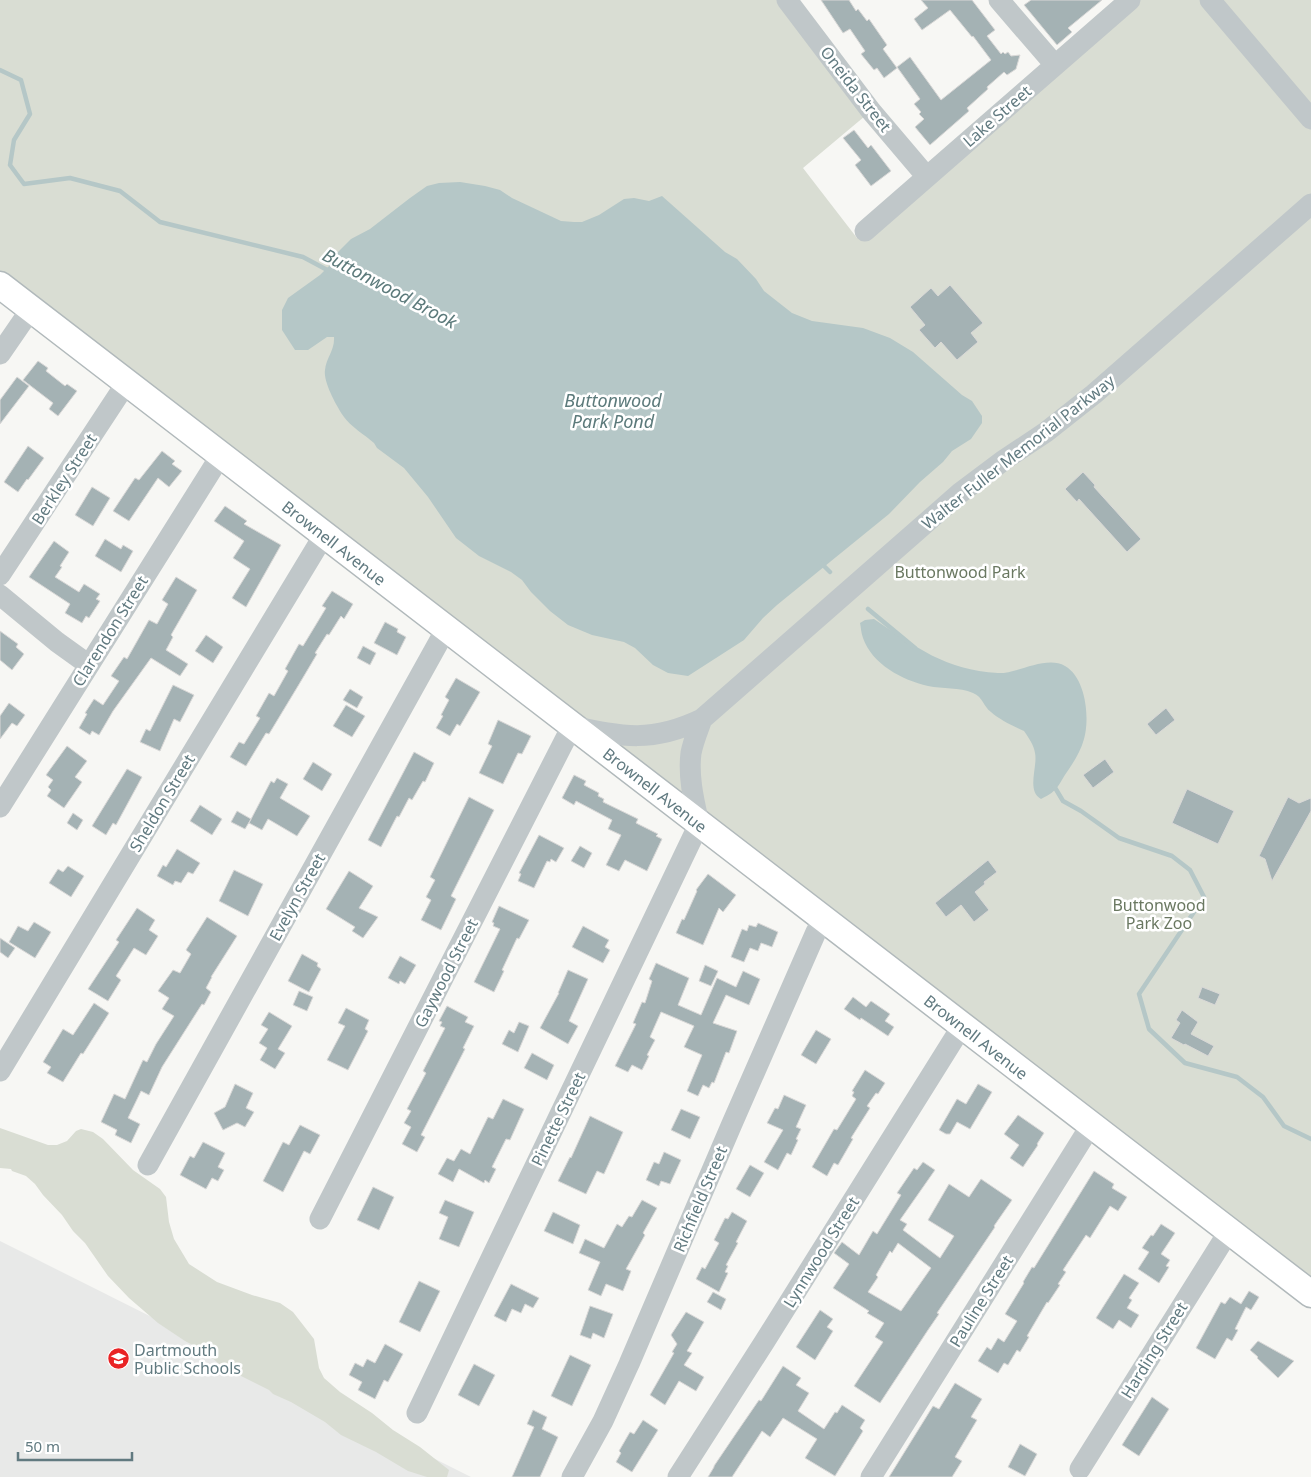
<svg xmlns="http://www.w3.org/2000/svg" width="1311" height="1477" font-family="'Noto Sans',sans-serif">
<style>
.built{fill:#e8e9e8}
.green{fill:#d9ddd3}
.water{fill:#b5c7c7}
.lines{fill:none;stroke-linecap:round;stroke-linejoin:round}
.stream{stroke:#b5c7c7;stroke-width:4.5}
.building{fill:#a4b2b4;stroke:#d9d8d7;fill-rule:evenodd}
.major-casing{stroke:#b1b9bb;stroke-width:29}
.minor{stroke:#c0c7c9;stroke-width:21}
.major{stroke:#fff;stroke-width:26}
.labels{text-anchor:middle;dominant-baseline:central;stroke-width:5;stroke-linejoin:round;paint-order:stroke}
.street-label{font-size:16px;fill:#617a80;stroke:#fff}
.park-label{font-size:16px;fill:#6a7861;stroke:#fff}
.poi-label{font-size:16px;fill:#617a80;stroke:#fff;text-anchor:start}
.water-label{font-size:18px;font-style:italic;fill:#5c7a7b;stroke:#fff}
</style>
<rect width="100%" height="100%" fill="#f7f7f4"/>
<!-- built -->
<path class="built" d="M0 1241 471 1477H0Z"/>
<!-- green -->
<path class="green" d="M0 0H787L871 111 803 168 857 238 927 177 931 182 1140 0H1311V1283L0 272Z
M0 1128 48 1145H57L67 1141 76 1131 81 1129 93 1132 103 1139 133 1170 160 1189 166 1197 169 1222 174 1239 189 1264 217 1282 252 1295 280 1303 293 1312 314 1339 319 1368 324 1378 340 1392 372 1413 393 1430 420 1447 449 1470 447 1477H427L408 1471 376 1452 341 1435 325 1422 291 1402 273 1394 269 1390 233 1372 225 1369 204 1351 185 1341 158 1323 129 1298 108 1276 85 1243 73 1231 62 1215 43 1195 35 1184 26 1176 12 1171 11 1169 0 1168Z"/>
<!-- water -->
<path class="water" d="M460 182 485 186 500 190 512 198 561 221 574 222H582L599 215 624 199 634 198 649 201 662 196 725 252 737 259 756 279 764 291 792 313 812 321 863 328 890 338 913 352 962 395 972 401 982 416V423L971 439 952 451 943 462 920 482 889 514 777 605 763 618 744 640 688 676 668 673 653 665 635 648 624 642 592 635 568 625 550 611 531 592 522 580 511 572 479 556 456 538 428 497 404 468 377 448 374 443C365 435 350 426 344 417 337 407 323 382 325 370 326 358 335 350 334 337H327L308 350H295L282 330V310L288 298 320 275 332 263 335 255 351 239 370 229 410 198 427 186 439 183Z
M874 619C916 647 945 670 998 673 1017 674 1046 655 1065 666 1086 678 1090 718 1084 739 1081 750 1075 760 1069 769 1058 784 1060 790 1041 799 1026 791 1038 766 1035 753 1034 745 1028 737 1024 731 1013 726 1000 720 991 712 983 706 983 697 973 693 959 687 943 689 928 686 902 680 872 664 863 638 861 633 861 627 860 623L865 620Z"/>
<g class="lines">
<!-- stream -->
<path class="stream" d="M0 70 21 80 30 114 14 140 10 165 24 184 70 178 120 191 160 222 303 257 331 272
M822 564 830 572
M868 609 915 648
M1054 786 1063 801 1081 811 1119 838 1172 856 1190 870 1204 897 1139 994 1149 1029 1185 1063 1237 1077 1263 1097 1284 1126 1311 1139"/>
</g>
<!-- building -->
<path class="building" d="M821 0H849L856 11 858 9 867 21 869 19 887 45 883 49 897 68 884 78 877 68 874 70 861 54 865 51 850 29 843 33Z
M921 0H972L995 30 987 36 1001 54 1003 52 1005 54 1008 52 1011 56 1020 55 1016 69 1007 75 1004 72 987 87 988 89 967 108 969 111 930 145 915 127 924 119 919 114 921 112 914 104 920 99 897 67 910 57 941 100 991 60 973 36 972 37 950 10 922 30 914 19 928 8Z
M1031 0H1102L1068 28 1072 32 1057 45 1024 5Z
M854 130 868 148 871 145 891 171 871 186 855 165 861 160 843 138Z
M950 285 983 323 971 333 978 342 957 360 941 342 935 348 919 330 925 325 910 307 931 288 938 296Z
M38 361 48 368 46 371 65 386 67 384 77 391 58 416 49 409 53 403 23 380Z
M17 377 29 386 0 424V400Z
M28 446 44 458 28 480 27 479 18 492 4 482Z
M162 451 175 461 172 464 182 471 169 487 158 478 129 521 113 511 135 478 139 480Z
M1083 472 1095 485 1094 487 1141 539 1127 552 1079 499 1077 502 1065 489Z
M92 487 110 498 93 526 75 515Z
M225 506 247 521 244 524 281 545 246 607 232 598 250 569 233 558 244 541 214 521Z
M105 539 121 549 123 545 133 551 121 572 95 556Z
M54 541 69 552 60 566 62 567 55 577 79 592 84 584 100 594 96 599 100 601 89 618 86 616 82 623 65 613 70 604 29 577Z
M176 577 197 590 171 635 173 637 166 650 188 664 180 676 151 658 113 711 99 735 92 731 90 735 79 728 87 714 85 713 94 699 103 705 119 681 111 676 124 657 127 659 149 620 157 624 168 604 162 600Z
M332 591 353 604 344 619 341 616 329 635 327 634 315 653 317 654 298 686 269 734 266 733 246 766 230 757 239 742 244 744 260 718 256 716 269 693 274 696 288 671 285 669 299 644 303 646 326 608 322 606Z
M385 622 398 629 397 632 406 637 397 655 374 643Z
M0 631 18 644 16 647 24 654 12 670 0 660Z
M206 635 223 647 213 663 195 651Z
M363 646 376 653 370 665 357 658Z
M456 678 480 692 460 726 457 724 450 736 436 728 443 716 441 715 449 700 445 697Z
M173 685 194 695 180 722 174 719 160 751 140 742 146 729 150 731Z
M350 689 363 697 357 708 343 700Z
M9 703 25 715 17 726 12 723 0 739V716Z
M346 705 365 716 352 737 333 726Z
M1166 708 1175 720 1156 735 1147 724Z
M498 720 531 736 522 754 518 753 503 784 479 773 492 746 488 744Z
M67 746 87 761 75 777 82 782 64 808 47 796 51 790 48 787 53 780 46 775Z
M414 752 434 763 425 782 423 781 412 800 409 798 399 817 397 816 381 847 368 840Z
M1105 759 1114 772 1093 788 1083 775Z
M313 762 332 774 322 791 303 779Z
M127 769 142 777 116 825 113 823 106 835 92 826Z
M574 775 586 781 584 785 599 793 598 796 604 799 603 802 638 819 636 823 658 834 656 836 662 839 647 871 625 860 619 871 606 865 621 835 608 829 612 820 576 801 574 805 562 798Z
M277 778 288 784 280 798 310 816 297 836 268 819 262 830 249 823 271 781 274 783Z
M1187 789 1234 811 1218 844 1172 823Z
M469 797 494 810 451 896 456 899 441 930 421 920 431 900 426 897 435 880 430 877Z
M1288 797 1299 803 1311 798V811L1272 881 1265 859 1259 856Z
M200 805 222 819 212 835 190 821Z
M237 811 251 819 245 829 231 822Z
M73 813 83 820 77 830 67 823Z
M539 835 564 848 556 862 551 859 550 862 547 861 534 888 518 881 521 874 519 873Z
M580 846 592 853 584 868 571 861Z
M177 849 200 863 193 874 188 872 181 883 175 881 173 885 157 876 163 865 166 867Z
M988 860 997 872 984 882 985 884 975 892 989 910 974 922 961 905 946 917 935 903Z
M68 866 84 876 71 897 49 883 58 869 63 872Z
M234 870 263 884 248 916 219 901Z
M349 871 373 886 359 908 378 917 363 938 352 931 355 927 326 909Z
M708 874 736 895 723 912 719 908 703 945 676 933 682 919 684 920 697 891 696 890Z
M499 906 529 920 519 939 517 938 502 970 504 971 494 992 474 982 500 929 493 926 494 923 492 922Z
M137 908 155 920 149 930 158 936 146 955 134 948 116 976 121 980 108 1001 88 989 119 942 116 940Z
M207 917 237 936 211 977H212L206 988 211 992 204 1005 202 1004 162 1067 149 1095 141 1091 128 1118 140 1124 131 1143 115 1135 117 1130 101 1122 114 1094 125 1099 143 1060 147 1062 156 1044 174 1016 162 1009 169 998 158 991 173 970 180 973 191 954 186 950Z
M34 922 51 932 35 958 9 942 18 926 28 931Z
M758 923 778 932 772 947 761 943 758 951 750 948 744 962 731 957 742 929 747 931 749 925 756 927Z
M583 926 609 940 605 947 610 950 603 963 572 947Z
M0 938 15 948 8 958 0 952Z
M302 954 318 963 317 966 321 969 309 992 288 981Z
M400 956 416 965 405 984 400 981 399 984 388 978Z
M656 963 689 978 678 1005 701 1015 717 978 736 987 743 971 760 979 749 1005 726 995 713 1023 737 1031 729 1053 726 1052 714 1083 712 1082 709 1088 703 1085 698 1096 687 1091 702 1055 684 1047 694 1026 661 1012 650 1037 655 1040 647 1055 649 1056 642 1070 632 1065 628 1072 615 1066 636 1024 633 1023 642 1002 645 1003 652 981 649 979Z
M705 965 718 971 711 986 699 981Z
M568 970 588 979 569 1021 578 1026 568 1044 540 1028 559 993H558Z
M1202 987 1220 994 1215 1005 1198 998Z
M299 991 313 997 307 1011 293 1005Z
M853 997 866 1007 871 1001 890 1014 885 1021 894 1027 888 1036 861 1018 860 1020 844 1009Z
M94 1003 109 1013 83 1054 81 1053 63 1082 47 1073 51 1067 43 1062 63 1029 73 1035Z
M447 1006 468 1017 465 1022 474 1026 463 1048 465 1049 421 1135 425 1137 417 1152 402 1144 411 1127 404 1123 411 1111 407 1109 426 1073 423 1071 445 1028 440 1026 442 1022 439 1021Z
M346 1008 369 1020 365 1029 368 1031 348 1070 327 1060 345 1026 338 1023Z
M1182 1010 1198 1022 1191 1034 1214 1046 1208 1056 1185 1044 1184 1045 1171 1038 1180 1023 1176 1020Z
M269 1012 292 1026 278 1049 285 1053 275 1069 260 1060 267 1048 259 1043 268 1029 261 1025Z
M519 1022 529 1026 518 1052 502 1044 509 1030 514 1033Z
M816 1030 831 1039 816 1064 801 1055Z
M532 1053 554 1065 547 1080 524 1068Z
M865 1070 885 1083 878 1094 876 1093 867 1106 870 1108 851 1138 853 1139 838 1165 834 1163 827 1176 812 1167 834 1129 837 1130 856 1099 852 1096 854 1092 852 1091Z
M235 1084 253 1093 246 1108 254 1112 245 1127 237 1123 223 1130 214 1113 225 1107Z
M978 1084 992 1092 970 1129 957 1122 950 1134H946L939 1130 957 1099 966 1104Z
M784 1095 806 1105 796 1127 801 1129 796 1139 798 1140 791 1155 787 1153 778 1170 764 1162 783 1130 767 1123 775 1108 778 1109Z
M503 1099 524 1109 510 1140 506 1139 492 1167 496 1169 489 1183 485 1180 484 1183 459 1169 453 1182 438 1174 447 1158 454 1161 461 1149 470 1154 488 1117 493 1119Z
M681 1109 700 1117 690 1139 671 1130Z
M1018 1115 1044 1133 1037 1144 1038 1145 1023 1167 1010 1158 1019 1145 1004 1134Z
M590 1116 623 1132 604 1174 597 1171 586 1194 558 1181 570 1157 571 1158Z
M300 1125 320 1135 310 1154 304 1151 283 1192 263 1181 283 1142 289 1145Z
M203 1142 225 1153 218 1167 224 1170 218 1181 212 1178 206 1189 180 1175 190 1156 194 1158Z
M664 1152 681 1160 670 1184 661 1181 659 1186 646 1180 654 1162 659 1164Z
M923 1162 935 1170 900 1220 907 1224 903 1230 940 1258 954 1236 928 1220 949 1184 969 1197 981 1179 1012 1200 994 1226 995 1227 937 1313 939 1314 928 1330 880 1403 854 1386 883 1342 875 1337 884 1323 867 1313 869 1311 833 1288 849 1264 834 1253 842 1242 859 1255 873 1231 877 1234 901 1195 897 1193 914 1168 917 1170ZM898 1243 931 1268 901 1311 868 1292 878 1277 876 1275 890 1251 892 1253Z
M750 1165 764 1173 750 1197 736 1189Z
M1094 1171 1114 1184 1112 1188 1127 1197 1118 1211 1110 1206 1090 1238 1086 1235 1063 1270 1066 1272 1058 1284 1060 1285 1048 1303 1047 1302 1027 1336 1029 1337 1020 1352 1017 1350 1008 1365 1004 1363 998 1373 978 1361 987 1347 991 1350 998 1338 1004 1342 1017 1321 1005 1314 1024 1283 1023 1282 1032 1267 1034 1268Z
M373 1187 394 1197 379 1230 357 1220Z
M445 1200 474 1212 459 1247 439 1239 448 1217 439 1213Z
M642 1200 657 1208 643 1233 645 1235 626 1269 631 1271 623 1291 606 1284 601 1296 588 1290 600 1262 579 1253 585 1239 604 1248 617 1224 622 1227 629 1216 632 1217Z
M553 1212 580 1225 573 1244 544 1231Z
M732 1212 747 1221 736 1242 738 1243 726 1265 728 1266 725 1272 728 1273 719 1292 696 1279 702 1267 705 1269 719 1243 714 1240 725 1218 728 1219Z
M1161 1224 1175 1233 1161 1254 1170 1260 1166 1266 1169 1267 1159 1283 1138 1269 1149 1252 1142 1248 1151 1235 1153 1236Z
M1124 1274 1139 1283 1129 1298 1132 1300 1127 1308 1139 1315 1131 1328 1119 1320 1113 1329 1096 1318Z
M419 1281 440 1291 420 1332 399 1322Z
M511 1284 539 1298 533 1308 525 1304 521 1313 512 1309 506 1322 494 1316Z
M1249 1291 1259 1297 1251 1310 1246 1307 1235 1329 1238 1330 1232 1341 1227 1338 1215 1359 1196 1348 1221 1302 1225 1304 1230 1297 1241 1304Z
M713 1292 726 1299 721 1310 707 1302Z
M590 1306 613 1314 604 1338 593 1333 591 1339 580 1335Z
M820 1310 833 1319 827 1327 833 1331 815 1360 796 1347Z
M686 1312 704 1322 687 1351 692 1353 684 1365 704 1377 696 1391 679 1381 665 1405 650 1395 674 1353 672 1352 677 1344 671 1335Z
M1258 1341 1294 1361 1278 1378 1257 1358 1258 1357 1250 1350Z
M385 1344 403 1354 388 1382 384 1380 375 1399 358 1390 362 1382 349 1375 355 1363 363 1367 367 1359 375 1363Z
M570 1355 591 1365 572 1406 551 1396Z
M474 1364 495 1375 479 1406 458 1395Z
M783 1366 801 1378 796 1385 809 1393 798 1411 824 1429 835 1412 837 1413 842 1405 865 1420 860 1428 863 1431 835 1476 805 1458 817 1439 783 1418 770 1437 762 1431 732 1477H708L714 1467V1466L737 1432 759 1400 761 1401Z
M955 1383 982 1399 971 1417 977 1420 955 1457 962 1461 952 1477H889L933 1406 939 1409Z
M1152 1397 1169 1409 1139 1456 1122 1445Z
M533 1410 547 1417 542 1429 558 1437 540 1477H512L534 1427 527 1424Z
M643 1420 658 1430 632 1472 616 1462 621 1453 619 1451 630 1432 634 1434Z
M1020 1444 1037 1454 1025 1476 1008 1467Z"/>
<g class="lines">
<defs>
<path id="major" d="M0 285 1311 1294"/>
</defs>
<!-- major casing -->
<use href="#major" class="major-casing"/>
<!-- minor -->
<path class="minor" d="M787 0 871 111 927 177
M999 0 1055 65
M1210 0 1311 119
M865 231 1130 0
M0 354 31 309
M0 575 127 382
M0 595 57 642 89 665
M0 807 221 455
M0 1071 324 535
M148 1165 446 629
M320 1219 572 726C623 737 652 743 702 719L960 493 1004 460 1046 432 1094 394 1311 204
M417 1413 699 824C694 801 688 777 691 753 693 742 698 730 702 719
M1080 1469 1229 1231
M572 1477 603 1421 629 1364 731 1126 816 932 824 919
M678 1477 765 1341 962 1026
M871 1477 1091 1125"/>
<!-- major -->
<use href="#major" class="major"/>
</g>
<!-- icons -->
<defs>
<symbol id="school-disc" viewBox="-11 -11 22 22"><circle r="9.5" fill="#e92325" stroke="#fff"/><path d="M0-5L7-2L0 1L-7-2ZM-4 1L0 2.5L4 1V4Q0 6-4 4Z" fill="#fff"/></symbol>
</defs>
<g fill-rule="evenodd">
<use href="#school-disc" x="106" y="1346" width="25" height="25"/>
</g>
<g class="labels">
<!-- street labels -->
<g class="street-label">
<text transform="translate(856 89) rotate(52)">Oneida Street</text>
<text transform="translate(997 116) rotate(-41)">Lake Street</text>
<text transform="translate(1018 452) rotate(-38)">Walter Fuller Memorial Parkway</text>
<text transform="translate(64 479) rotate(-57)">Berkley Street</text>
<text transform="translate(334 543) rotate(38)">Brownell Avenue</text>
<text transform="translate(110 631) rotate(-58)">Clarendon Street</text>
<text transform="translate(655 790) rotate(38)">Brownell Avenue</text>
<text transform="translate(162 803) rotate(-59)">Sheldon Street</text>
<text transform="translate(297 897) rotate(-61)">Evelyn Street</text>
<text transform="translate(446 973) rotate(-63)">Gaywood Street</text>
<text transform="translate(976 1037) rotate(38)">Brownell Avenue</text>
<text transform="translate(558 1119) rotate(-64)">Pinette Street</text>
<text transform="translate(700 1199) rotate(-67)">Richfield Street</text>
<text transform="translate(821 1252) rotate(-58)">Lynnwood Street</text>
<text transform="translate(981 1301) rotate(-58)">Pauline Street</text>
<text transform="translate(1154 1350) rotate(-58)">Harding Street</text>
</g>
<!-- park labels -->
<g class="park-label">
<text x="960" y="572">Buttonwood Park</text>
<text x="1159" y="905">Buttonwood<tspan x="1159" dy="18">Park Zoo</tspan></text>
</g>
<!-- poi labels -->
<g class="poi-label">
<text x="134" y="1350">Dartmouth<tspan x="134" dy="18">Public Schools</tspan></text>
</g>
<!-- water labels -->
<g class="water-label">
<text transform="translate(390 288) rotate(28)">Buttonwood Brook</text>
<text x="613" y="400">Buttonwood<tspan x="613" dy="21">Park Pond</tspan></text>
</g>
</g>
<!-- scale -->
<path d="M18 1452v8h114v-8" fill="none" stroke="#617a80" stroke-width="2.5"/>
<text x="25" y="1452" font-size="15" fill="#617a80" stroke="#ffffff" stroke-width="4" paint-order="stroke">50 m</text>
</svg>
